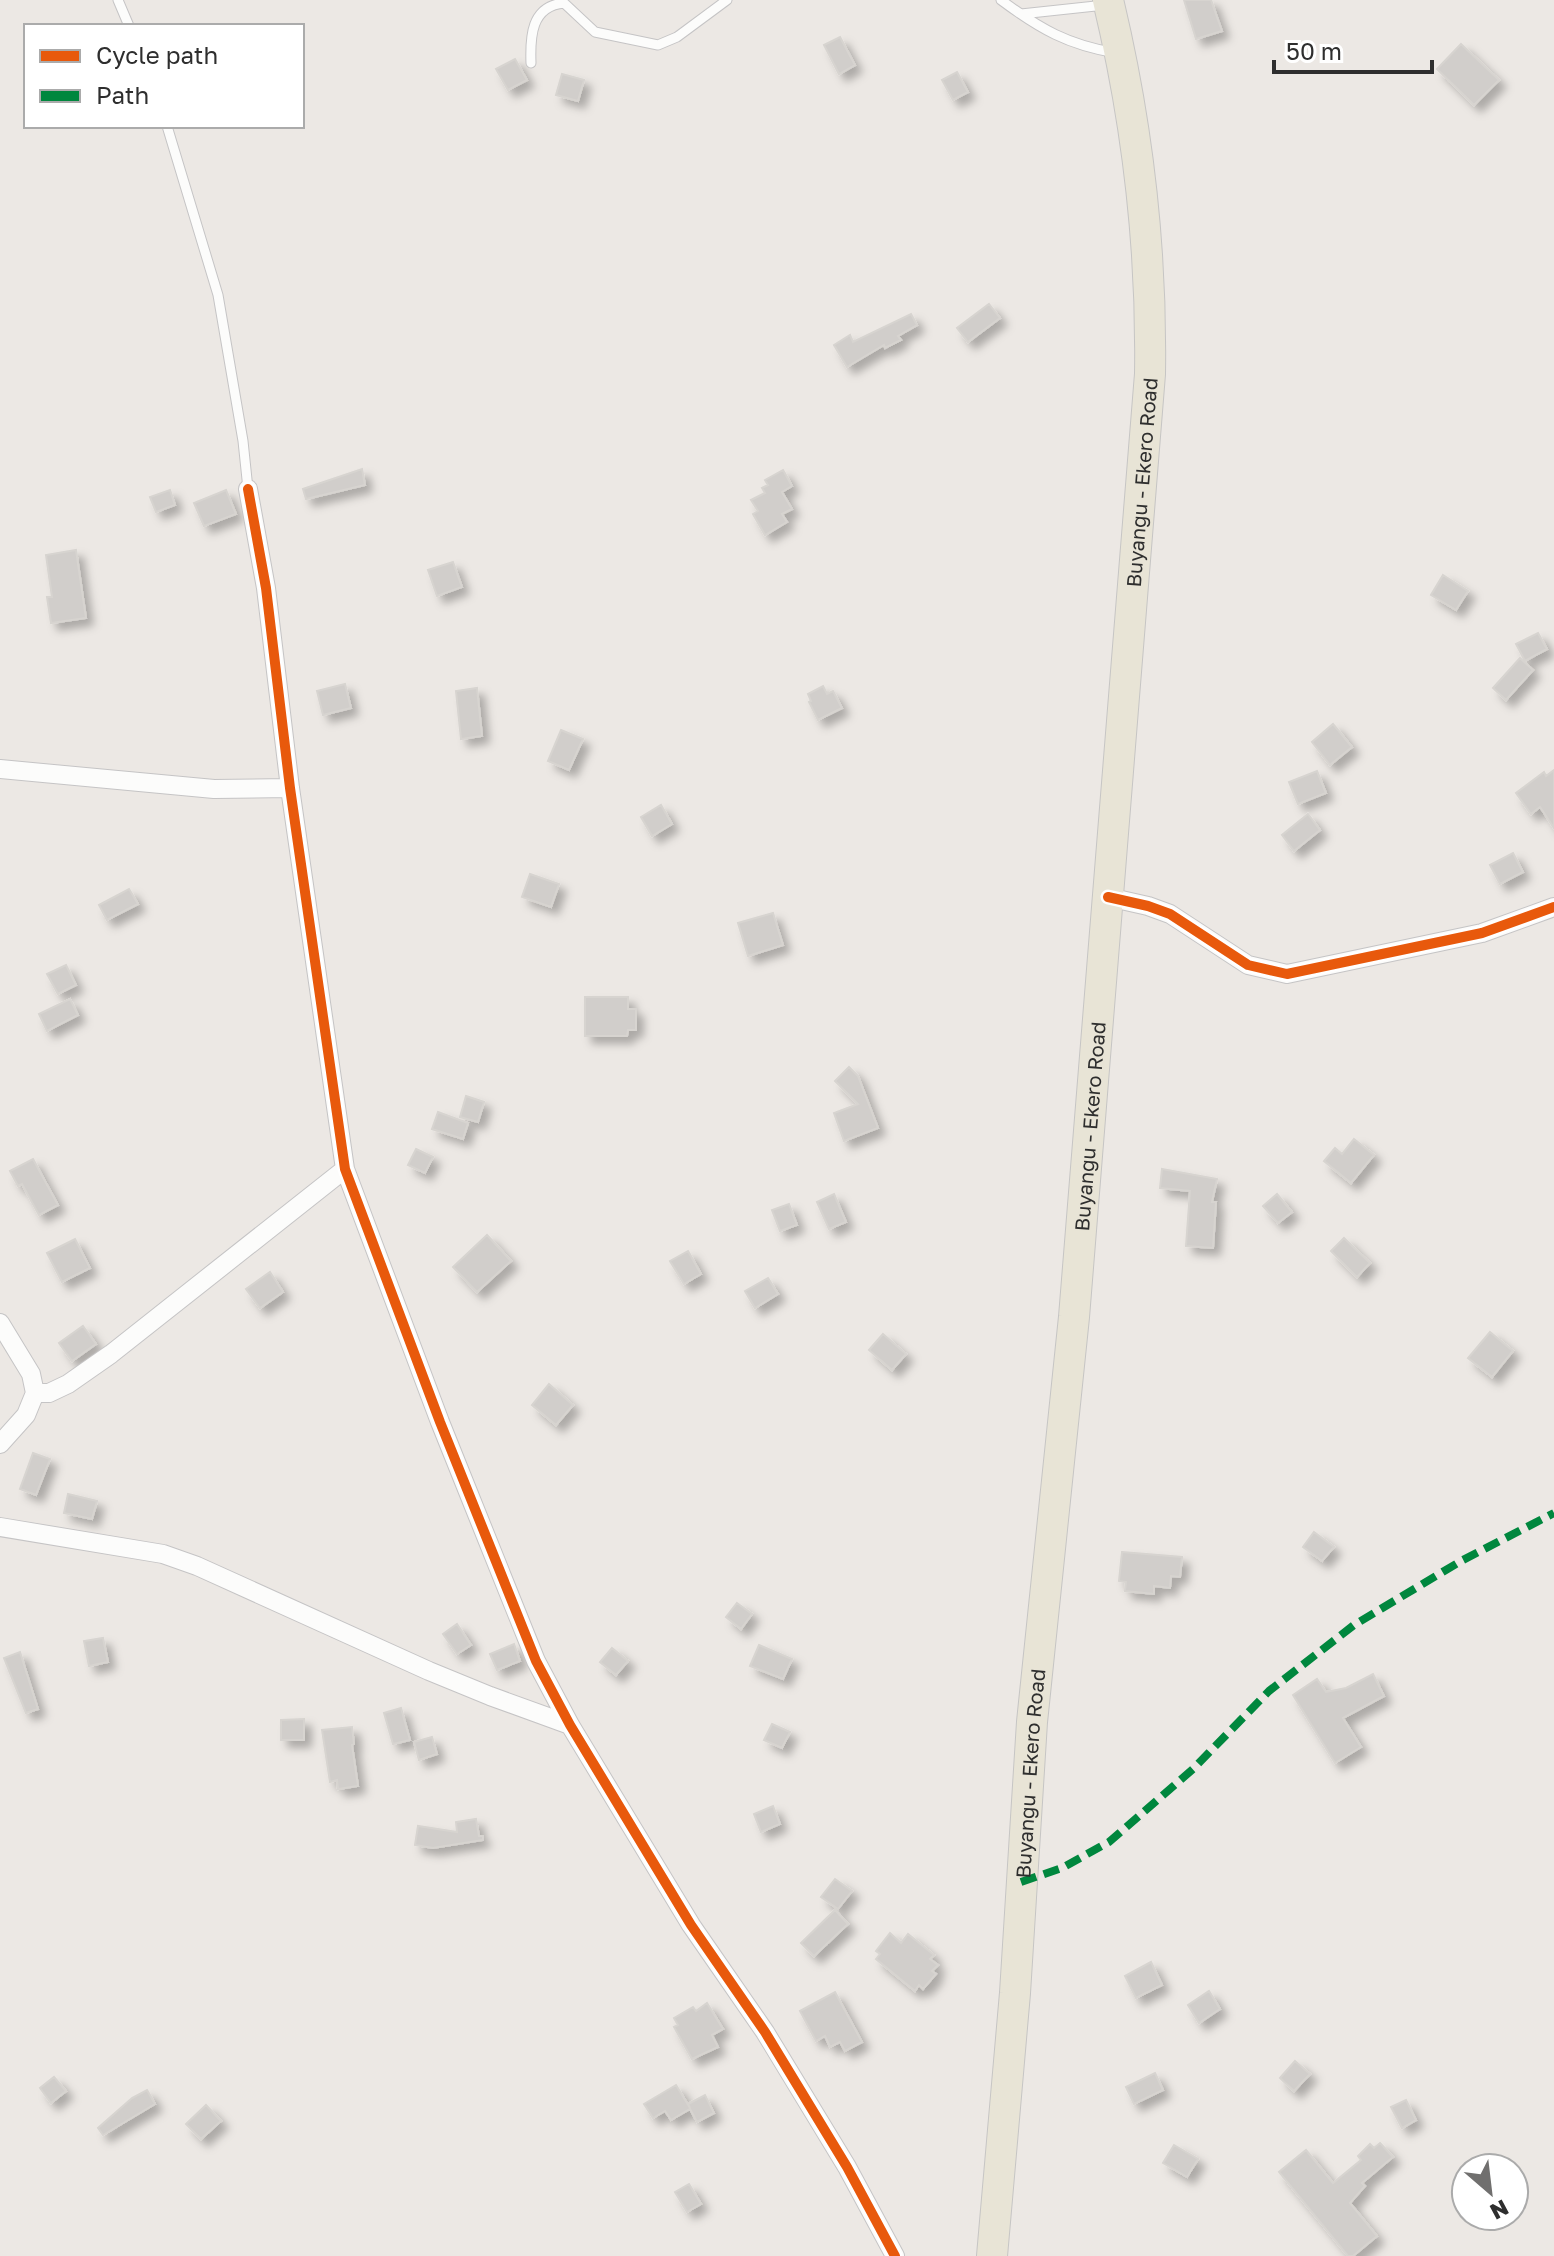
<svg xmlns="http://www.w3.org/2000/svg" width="1554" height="2256" font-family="'Golos Text',sans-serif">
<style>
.building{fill:#d1cecb;stroke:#d7d4d0;stroke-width:2;filter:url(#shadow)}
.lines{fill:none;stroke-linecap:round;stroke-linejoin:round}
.service-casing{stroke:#c5c4c5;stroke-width:11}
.minor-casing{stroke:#c5c4c5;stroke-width:20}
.primary-casing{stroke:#c6c5c4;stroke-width:32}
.service{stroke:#fcfcfb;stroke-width:9}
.minor{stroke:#fcfcfb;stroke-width:18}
.primary{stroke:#e8e4d6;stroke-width:30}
.quiet{stroke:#00873e;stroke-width:8;stroke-dasharray:16 8;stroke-linecap:butt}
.cycleway-casing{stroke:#fff;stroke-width:15}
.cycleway{stroke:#e8590c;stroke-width:10}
.labels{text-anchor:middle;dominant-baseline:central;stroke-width:7;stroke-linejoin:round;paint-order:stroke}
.street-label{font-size:20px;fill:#2e2e2e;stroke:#fff}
</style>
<defs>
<filter id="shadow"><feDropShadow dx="7" dy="7" stdDeviation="4" flood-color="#0004"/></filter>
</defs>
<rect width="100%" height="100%" fill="#ece8e4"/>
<!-- building -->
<path class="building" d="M1184 0H1211L1222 31 1196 39Z
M840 37 855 65 839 74 824 45Z
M1461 44 1499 80 1474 105 1437 69Z
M515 59 527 80 508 90 496 69Z
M957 72 968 92 953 100 942 80Z
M562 74 584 80 578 101 556 95Z
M989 304 1000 318 968 342 957 328Z
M911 314 917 325 898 336 901 340 885 348 884 345 847 367 834 345 850 335 853 342Z
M362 469 365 485 306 499 303 489Z
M783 470 792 486 782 492 792 509 782 514 787 522 765 535 753 514 758 511 751 500 765 493 762 488 768 485 765 480Z
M170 490 175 505 156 512 150 497Z
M226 490 236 514 204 526 194 503Z
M76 550 86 618 51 623 47 597H52L46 555Z
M453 562 462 587 437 596 428 570Z
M1443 575 1468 591 1456 610 1431 595Z
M1538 633 1547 649 1525 661 1516 644Z
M1520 658 1533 670 1506 700 1493 688Z
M345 684 351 708 323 715 317 691Z
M823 686 827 694 833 691 842 708 818 720 809 702 811 701 808 694Z
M477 688 482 736 461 739 456 691Z
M1333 724 1352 747 1330 765 1312 742Z
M561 730 583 739 569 770 548 761Z
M1554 770V828L1540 807 1531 814 1516 793 1544 772 1546 776Z
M1317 771 1326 793 1298 804 1289 782Z
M661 805 672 824 652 836 641 817Z
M1308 814 1320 830 1294 851 1282 835Z
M1513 853 1523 872 1500 884 1490 865Z
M530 874 559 884 551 907 522 897Z
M129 889 138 904 107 920 99 905Z
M773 913 783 945 748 956 738 923Z
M66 965 76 985 58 994 47 974Z
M585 997H628V1009H636V1030H628L627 1036H585Z
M70 999 78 1015 47 1031 39 1014Z
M849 1067 858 1076 878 1128 844 1141 834 1113 858 1104 835 1081Z
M466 1096 484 1102 478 1122 460 1117Z
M438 1112 468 1123 463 1139 432 1129Z
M1354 1139 1374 1155 1351 1183 1324 1161 1335 1148 1342 1154Z
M416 1149 433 1157 425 1173 408 1165Z
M33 1159 58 1205 39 1215 22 1184 18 1186 10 1171Z
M1162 1169 1217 1179 1212 1202H1216L1213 1248 1186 1246 1190 1191 1160 1188Z
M834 1194 846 1222 829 1229 817 1202Z
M1277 1194 1292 1212 1278 1223 1263 1206Z
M789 1204 797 1225 780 1231 772 1210Z
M487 1235 511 1261 477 1292 453 1267Z
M1344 1238 1370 1263 1357 1277 1331 1251Z
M75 1239 90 1268 62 1282 47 1253Z
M688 1251 701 1274 684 1284 670 1261Z
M270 1272 283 1292 260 1308 246 1289Z
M768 1278 778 1294 755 1308 745 1291Z
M83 1326 96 1344 72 1361 59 1343Z
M1490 1332 1513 1351 1492 1377 1468 1358Z
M883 1334 906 1354 892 1370 869 1350Z
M549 1384 573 1405 556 1425 532 1405Z
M33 1453 50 1459 36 1495 20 1489Z
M68 1494 97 1501 92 1519 64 1513Z
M1314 1532 1334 1547 1322 1561 1303 1547Z
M1122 1552 1182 1557 1180 1577 1171 1576 1170 1588 1154 1586V1594L1125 1591 1126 1582 1119 1581Z
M737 1603 752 1614 741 1629 726 1617Z
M457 1624 471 1645 457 1654 443 1634Z
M103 1638 108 1662 89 1666 84 1641Z
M514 1644 520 1661 497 1670 490 1654Z
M759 1645 792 1659 783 1679 750 1666Z
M612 1648 628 1661 616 1675 600 1662Z
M20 1652 38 1709 26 1713 4 1658Z
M1373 1674 1384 1696 1343 1718 1361 1747 1335 1763 1293 1695 1317 1679 1326 1692 1346 1688Z
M401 1708 410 1740 393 1744 384 1713Z
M304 1719V1740H281V1720Z
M772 1724 790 1732 782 1748 764 1740Z
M352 1727 354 1744 352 1745 358 1786 338 1789 337 1780 330 1782 322 1730Z
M432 1737 437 1754 419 1760 414 1742Z
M773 1806 780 1824 761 1832 754 1814Z
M476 1819 479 1836H483V1840L433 1848 415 1845 418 1826 457 1832 456 1822Z
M835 1879 852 1891 838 1909 821 1897Z
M835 1910 848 1924 814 1956 801 1943Z
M890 1933 901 1943 908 1934 934 1955 930 1959 938 1965 932 1971 936 1974 923 1989 919 1985 915 1991 876 1959 880 1954 876 1951Z
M1151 1962 1162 1985 1136 1998 1125 1976Z
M1209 1991 1220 2009 1199 2023 1188 2005Z
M835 1992 862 2042 845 2051 840 2042 830 2047 825 2036 816 2041 800 2011Z
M707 2003 723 2029 712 2035 718 2047 692 2059 674 2027 678 2025 674 2018 693 2007 696 2011Z
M1295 2061 1310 2074 1294 2091 1280 2078Z
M1155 2073 1163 2090 1134 2104 1126 2087Z
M54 2077 66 2091 51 2103 40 2088Z
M676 2085 690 2108 688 2104 705 2095 714 2113 697 2122 690 2109 671 2120 665 2111 653 2118 644 2104Z
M147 2090 155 2104 103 2135 98 2128 132 2098Z
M1406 2100 1416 2120 1402 2128 1391 2107Z
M206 2105 221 2121 201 2139 186 2124Z
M1380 2143 1393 2157 1362 2183 1365 2186 1350 2203 1377 2236 1353 2256H1348L1279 2172 1306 2150 1333 2183 1361 2160 1358 2156 1370 2144 1374 2148Z
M1174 2145 1198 2159 1187 2177 1163 2163Z
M689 2184 701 2204 687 2212 675 2192Z"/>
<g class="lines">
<defs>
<path id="service" d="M118 0 129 26
M1001 0C1040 29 1068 45 1116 53
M1021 14 1105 5
M531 63C530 37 531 6 564 3L595 32 658 45 677 37 727 0
M167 126 218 295 243 441 248 489"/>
<path id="minor" d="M248 489 266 588 290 788 345 1169 440 1422 536 1661 570 1725 691 1925 765 2032 847 2167 895 2256
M0 769 214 789 290 788
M1108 897 1148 906 1170 914 1248 965 1287 974 1482 933 1554 907
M0 1323 31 1374 35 1393
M0 1444 26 1415 35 1393H49L68 1384 111 1354 345 1169
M0 1527 163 1554 197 1566 429 1671 490 1696 570 1725"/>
<g id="primary">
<path id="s1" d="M992 2256 1015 1993 1032 1722 1074 1317 1150 374C1152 249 1137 121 1108 0"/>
</g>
</defs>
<!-- service casing -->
<use href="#service" class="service-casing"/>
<!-- minor casing -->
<use href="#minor" class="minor-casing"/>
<!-- primary casing -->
<use href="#primary" class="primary-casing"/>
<!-- service -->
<use href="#service" class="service"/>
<!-- minor -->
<use href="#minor" class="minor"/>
<!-- primary -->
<use href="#primary" class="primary"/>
<!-- quiet -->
<path class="quiet" d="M1021 1882 1062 1868 1109 1842 1193 1769 1269 1691 1354 1625 1461 1561 1554 1513"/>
<defs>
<path id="cycleway" d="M248 489 266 588 290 788 345 1169 440 1422 536 1661 570 1725 691 1925 765 2032 847 2167 895 2256
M1108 897 1148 906 1170 914 1248 965 1287 974 1482 933 1554 907"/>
</defs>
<!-- cycleway casing -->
<use href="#cycleway" class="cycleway-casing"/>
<!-- cycleway -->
<use href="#cycleway" class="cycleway"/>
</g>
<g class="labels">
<!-- street labels -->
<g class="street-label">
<text stroke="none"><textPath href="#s1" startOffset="1780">Buyangu - Ekero Road</textPath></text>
<text stroke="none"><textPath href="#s1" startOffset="1134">Buyangu - Ekero Road</textPath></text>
<text stroke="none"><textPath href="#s1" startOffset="484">Buyangu - Ekero Road</textPath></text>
</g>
</g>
<!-- legend -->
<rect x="24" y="24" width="280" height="104" fill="#ffffff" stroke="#ababab" stroke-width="2"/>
<rect x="40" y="50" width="40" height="12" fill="#e8590c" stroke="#ababab" stroke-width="2"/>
<text x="96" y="64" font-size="24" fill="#2e2e2e">Cycle path</text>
<rect x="40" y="90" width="40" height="12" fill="#00873e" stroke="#ababab" stroke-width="2"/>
<text x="96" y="104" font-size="24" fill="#2e2e2e">Path</text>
<!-- north arrow -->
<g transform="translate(1490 2192) rotate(152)"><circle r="38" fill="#ffffff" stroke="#ababab" stroke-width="2"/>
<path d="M0-6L14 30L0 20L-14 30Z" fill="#706f6e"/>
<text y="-12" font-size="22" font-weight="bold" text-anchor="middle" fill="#2e2e2e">N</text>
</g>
<!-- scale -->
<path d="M1274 60v12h158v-12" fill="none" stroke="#2e2e2e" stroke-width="4"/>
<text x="1286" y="60" font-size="24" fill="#2e2e2e" stroke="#ffffff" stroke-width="6" paint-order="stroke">50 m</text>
</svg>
